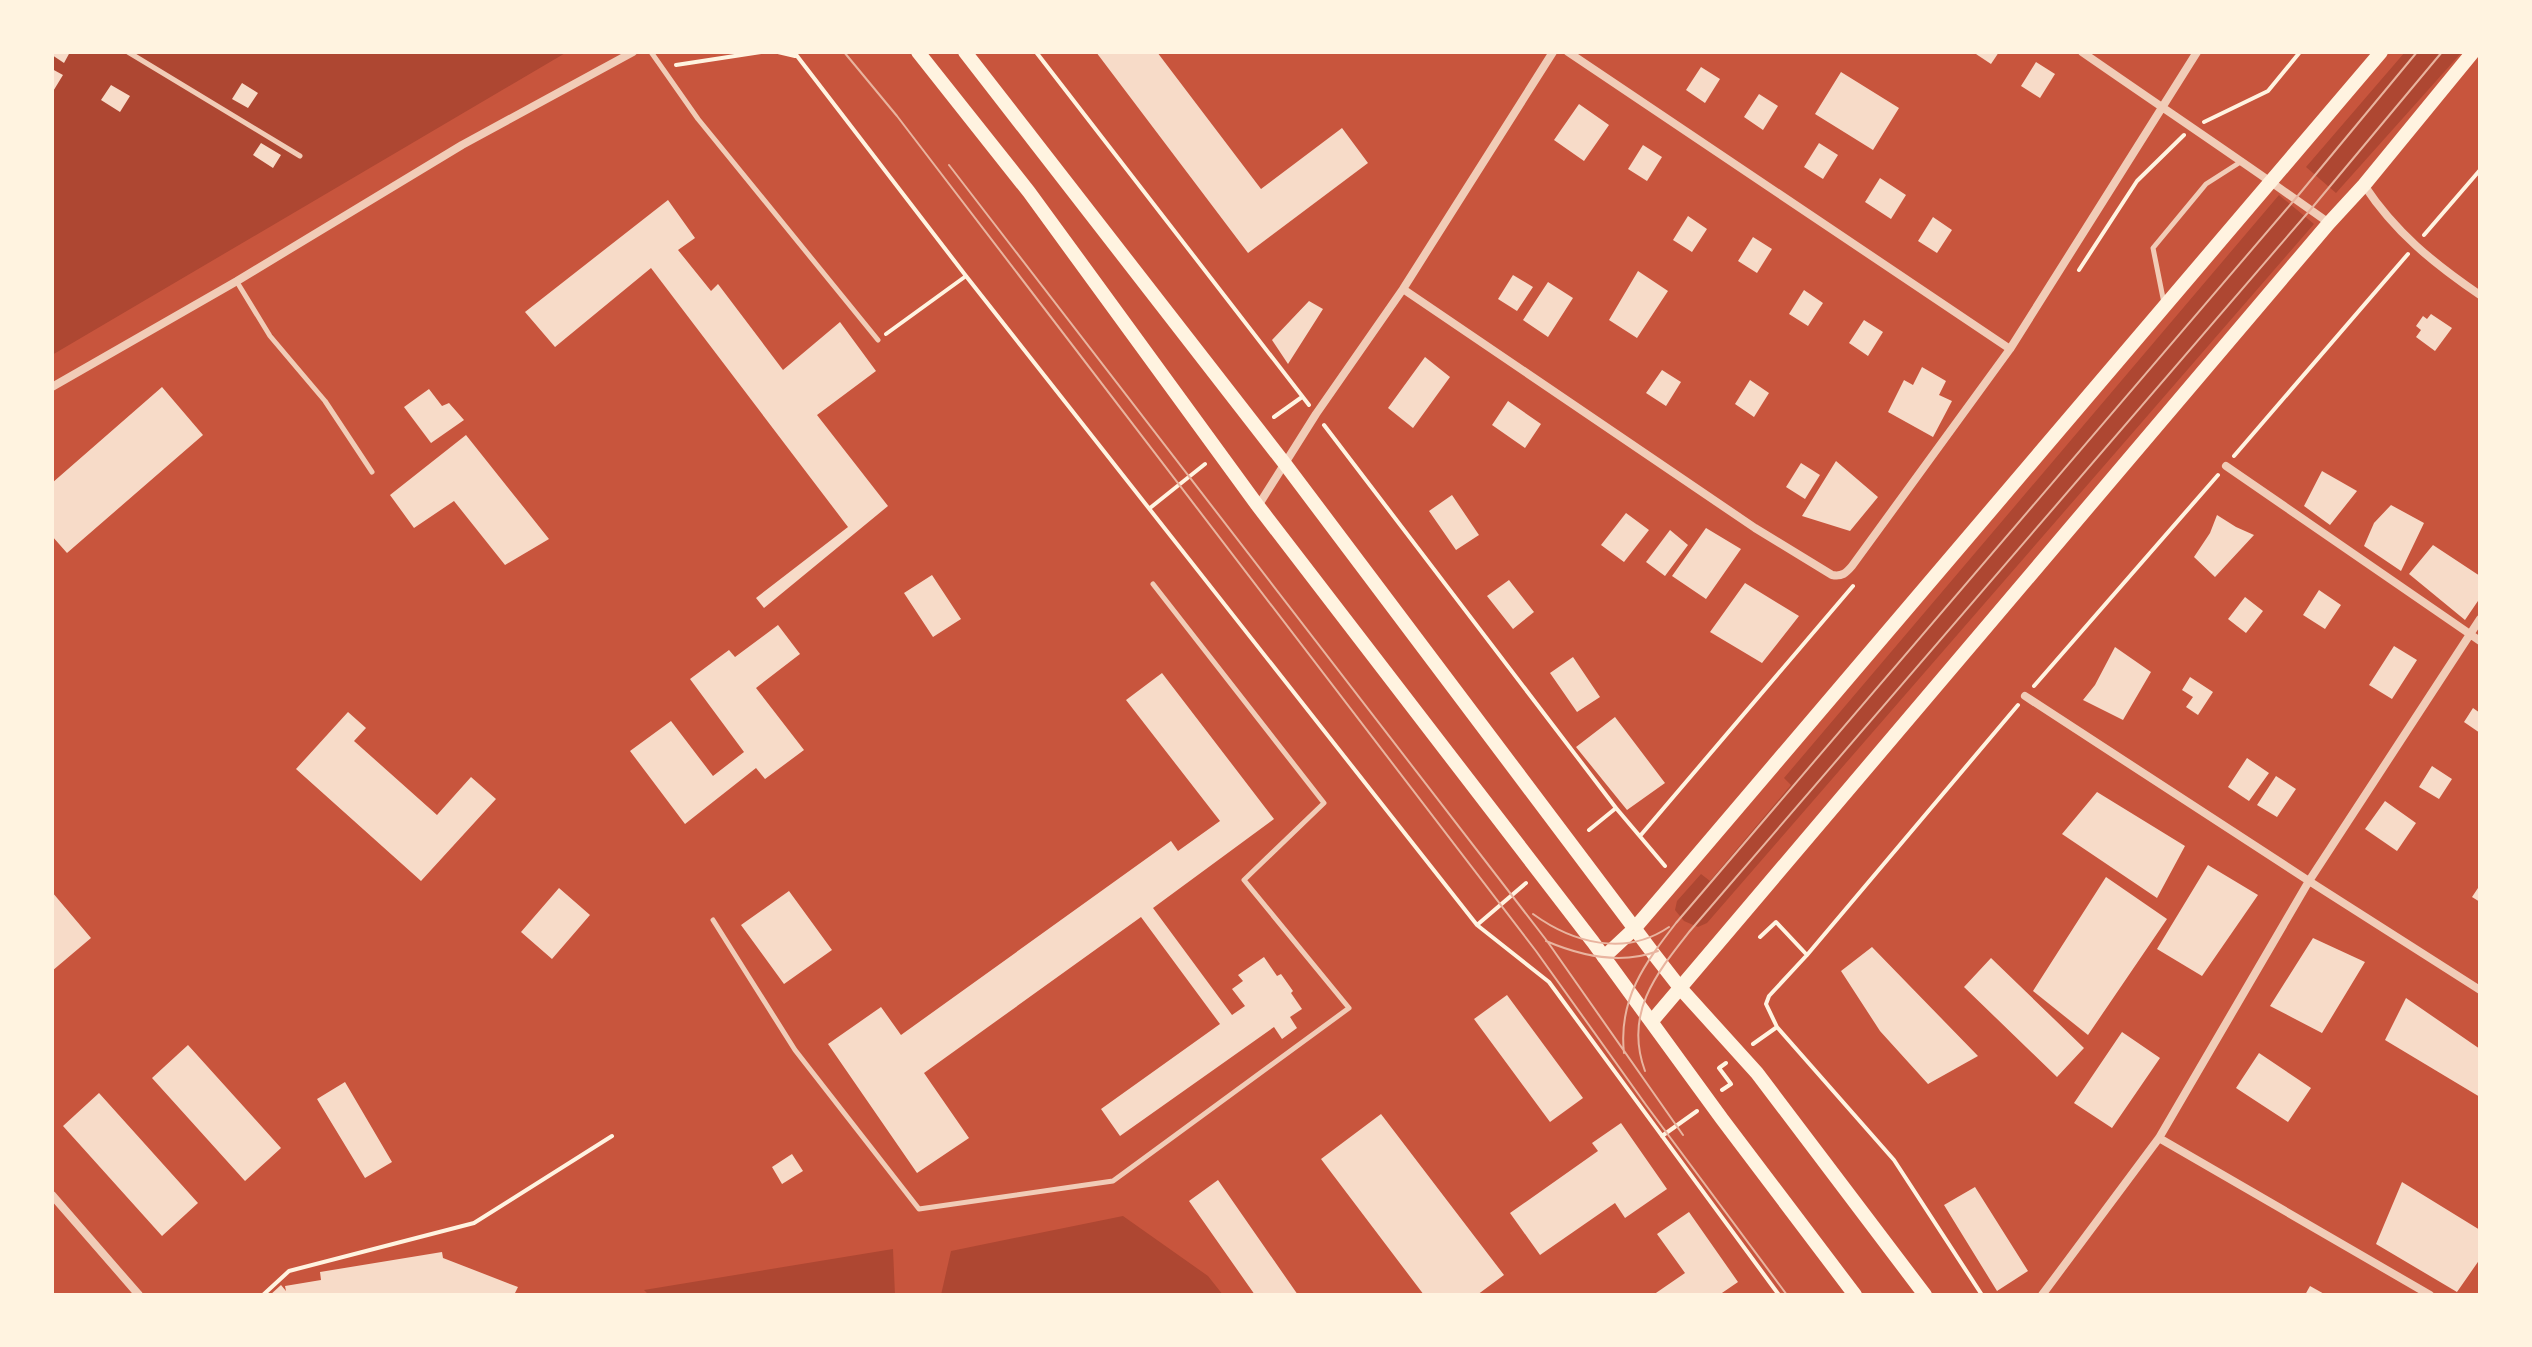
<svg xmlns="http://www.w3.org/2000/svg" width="2532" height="1347" font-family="Lora,serif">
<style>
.green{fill:#ae4732}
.building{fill:#f7dbc8}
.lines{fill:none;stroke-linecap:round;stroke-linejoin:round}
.path{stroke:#fff3e0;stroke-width:4}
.service{stroke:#f1ccb7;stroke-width:5}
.minor{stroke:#f1ccb7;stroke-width:8}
.secondary{stroke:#fff3e0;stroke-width:14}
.primary{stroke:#fff3e0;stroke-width:14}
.tram{stroke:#e9b49f;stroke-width:2}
</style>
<rect width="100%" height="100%" fill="#c8553d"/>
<!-- green -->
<path class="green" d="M52 52H567L52 355Z
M2405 52H2462L2336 193 2306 167Z
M2279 195 2314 224 1707 923 1698 927 1684 921 1675 910 1677 901 1701 874 1710 881 1791 785 1784 778Z
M1123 1216 1208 1276 1223 1295H941L951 1251Z
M893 1249 895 1295H649L644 1290Z"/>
<!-- building -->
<path class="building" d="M52 52H70L64 63 52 55Z
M1096 52H1157L1261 189 1342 128 1368 163 1248 253Z
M1973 52H1999L1991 64Z
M2036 62 2055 74 2040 98 2021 86Z
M1701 67 1720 79 1705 103 1686 90Z
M52 69 63 75 52 93Z
M1841 72 1899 108 1873 150 1815 114Z
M242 83 258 93 248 108 232 99Z
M111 85 130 96 120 112 101 100Z
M1759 94 1778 106 1763 130 1744 117Z
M1579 104 1609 125 1584 161 1554 140Z
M261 143 281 155 273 168 253 155Z
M1819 143 1838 155 1823 179 1804 167Z
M1643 145 1662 157 1647 181 1628 169Z
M1880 178 1906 195 1891 219 1865 202Z
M668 200 695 238 678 250 711 291 718 284 783 370 840 322 876 371 817 415 888 506 764 608 756 598 848 527 651 268 555 347 525 312Z
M1688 216 1707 229 1692 252 1673 240Z
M1933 217 1952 230 1937 253 1918 241Z
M1753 237 1772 249 1757 273 1738 261Z
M1638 271 1668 291 1637 338 1609 320Z
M1513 275 1533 287 1517 311 1498 299Z
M1548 282 1573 298 1548 337 1523 320Z
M1804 290 1823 303 1808 326 1789 314Z
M1309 301 1323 309 1288 364 1272 340Z
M2431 314 2452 328 2435 351 2416 337 2421 330 2416 326 2423 316 2427 319Z
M1864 320 1883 332 1868 356 1849 343Z
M1425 357 1450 377 1413 428 1388 408Z
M1922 367 1946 381 1939 395 1952 401 1933 437 1888 412 1904 380 1913 385Z
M1662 370 1681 382 1666 406 1646 393Z
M1750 380 1769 393 1754 417 1735 404Z
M162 387 203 435 67 553 52 536V483Z
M429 389 442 406 449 403 464 420 431 443 404 407Z
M1508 401 1541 424 1525 448 1492 425Z
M466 435 549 539 505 565 454 501 414 528 390 495Z
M1836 461 1878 497 1850 531 1802 516Z
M1801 463 1820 475 1805 499 1786 487Z
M2322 471 2357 491 2330 525 2304 506Z
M1452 495 1479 535 1456 550 1429 511Z
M2391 505 2424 523 2401 571 2364 546 2374 523Z
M1626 513 1649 530 1624 562 1601 545Z
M2217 515 2236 527 2254 535 2215 577 2194 557 2210 533Z
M1706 528 1741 549 1706 599 1672 576Z
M1670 530 1688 545 1665 576 1646 562Z
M2433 545 2480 576V598L2465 620 2409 574Z
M932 575 961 619 933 637 904 593Z
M1509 580 1534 612 1513 629 1487 596Z
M1745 583 1799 616 1762 663 1710 632Z
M2319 590 2341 605 2325 629 2303 615Z
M2245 597 2263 611 2246 633 2228 619Z
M778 625 800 654 756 688 804 750 765 779 756 768 685 824 630 751 671 721 713 776 744 752 690 679 729 650 735 657Z
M2394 646 2417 660 2392 699 2369 685Z
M2115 647 2151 672 2123 720 2083 700 2095 685Z
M1573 657 1600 697 1577 712 1550 673Z
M1162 673 1274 819 1153 908 1232 1015 1245 1006 1232 989 1243 981 1238 975 1264 957 1277 976 1281 974 1293 991 1291 993 1302 1009 1290 1017 1297 1028 1282 1039 1274 1027 1120 1136 1101 1109 1220 1024 1141 917 924 1073 969 1138 917 1173 828 1044 881 1007 901 1035 1171 841 1178 851 1220 821 1126 700Z
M2190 677 2213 692 2198 715 2186 707 2193 697 2182 690Z
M2473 708 2480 713V733L2464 722Z
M348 712 366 728 354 741 437 815 471 777 496 799 421 881 296 769Z
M1615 717 1665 783 1627 810 1576 747Z
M2247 758 2269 773 2249 801 2228 787Z
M2432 766 2452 779 2439 799 2419 787Z
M2276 776 2296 789 2277 817 2257 805Z
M2097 792 2185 846 2157 898 2062 834Z
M2385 801 2416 823 2397 851 2365 829Z
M2208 865 2258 895 2202 976 2157 949Z
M2106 877 2167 919 2088 1035 2033 991Z
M2480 885V902L2472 897Z
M559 888 590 915 552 959 521 932Z
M789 891 832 950 784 984 741 925Z
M52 892 91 938 52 971Z
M2313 938 2365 962 2322 1033 2270 1006Z
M1872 947 1978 1056 1928 1084 1880 1031 1841 971Z
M1991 958 2084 1048 2057 1077 1964 987Z
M1507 995 1583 1098 1550 1122 1474 1019Z
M2406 998 2480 1049V1097L2385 1040Z
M2122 1032 2160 1058 2112 1128 2074 1103Z
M188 1045 281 1148 245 1181 152 1078Z
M2259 1053 2311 1088 2288 1122 2236 1088Z
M345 1082 392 1162 365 1178 317 1099Z
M99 1093 198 1203 162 1236 63 1126Z
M1381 1114 1504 1275 1477 1295H1424L1321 1159Z
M1621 1123 1667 1189 1625 1218 1615 1203 1540 1255 1510 1213 1598 1151 1592 1143Z
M792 1154 803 1171 782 1184 772 1167Z
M1218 1180 1298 1295H1255L1189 1201Z
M2402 1182 2480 1230V1259L2457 1292 2376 1244Z
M1975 1187 2028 1271 1997 1291 1944 1205Z
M1689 1212 1738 1282 1719 1295H1653L1685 1273 1657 1234Z
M442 1252 443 1258 518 1287 514 1295H270L281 1285 286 1291 285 1286 321 1280 320 1272Z
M2310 1286 2326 1295H2305Z"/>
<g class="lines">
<!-- path -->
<path class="path" d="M778 52 795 56
M794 52 966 276 1477 925 1549 982 1779 1295
M1036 52 1309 405
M676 65 761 52
M2204 122 2268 91 2300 52
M2424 235 2480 170
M2079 270 2137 181 2184 135
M886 334 966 276
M1274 417 1302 397
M1324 425 1616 808
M2234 456 2408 254
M1150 508 1205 464
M2034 686 2218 475
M1589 830 1616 808 1665 866
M1640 836 1853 586
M1477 925 1526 883
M1760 937 1776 922 1807 955
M1777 1027 1894 1160 1982 1295
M1753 1044 1777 1027 1766 1004 1769 996 1807 955 2018 705
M1722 1090 1731 1084 1719 1068 1726 1063
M1662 1136 1697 1111
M263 1295 289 1271 474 1223 612 1136"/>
<!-- service -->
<path class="service" d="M128 52 300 156
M651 52 698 119 878 340
M237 282 270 336 325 401 372 472
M2164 303 2153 248 2206 184 2242 161
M713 920 795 1050 919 1209 1113 1181 1349 1008 1244 880 1324 803 1153 584"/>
<!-- minor -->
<path class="minor" d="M1568 52 2010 349
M2082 52C2164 109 2248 165 2329 223
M2364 185C2395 232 2433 263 2480 295
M1403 289 1755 528 1832 575C1842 577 1846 573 1852 566L2010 349 2197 52
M52 387 237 281 462 145 633 52
M2226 466 2480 641
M1258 506 1316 414 1403 289 1553 52
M2025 696 2309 881 2480 990
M2159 1138 2430 1295
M52 1195 139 1295
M2042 1295 2159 1138 2309 881 2480 619"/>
<!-- secondary -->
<path class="secondary" d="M1604 957 1634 929 1682 873 2381 52
M1652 1021 2329 223 2364 185 2473 52"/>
<!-- primary -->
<path class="primary" d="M918 52 1029 192 1258 506 1593 942 1722 1119 1855 1295
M965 52 1285 464 1653 953 1681 989 1757 1073 1925 1295"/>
<!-- tram -->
<path class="tram" d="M844 52 897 116 1536 951 1646 1105 1787 1295
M949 165 1547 941 1683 1135
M1533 914C1573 943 1625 957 1669 927
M1546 941C1581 956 1621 965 1658 951
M1624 1053C1618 999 1645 963 1676 923L2296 198 2417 52
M1645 1071C1624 1014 1655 975 1689 932L2311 209 2442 52"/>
</g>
<!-- border -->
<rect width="2532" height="1347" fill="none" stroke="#fff3e0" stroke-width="108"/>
</svg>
